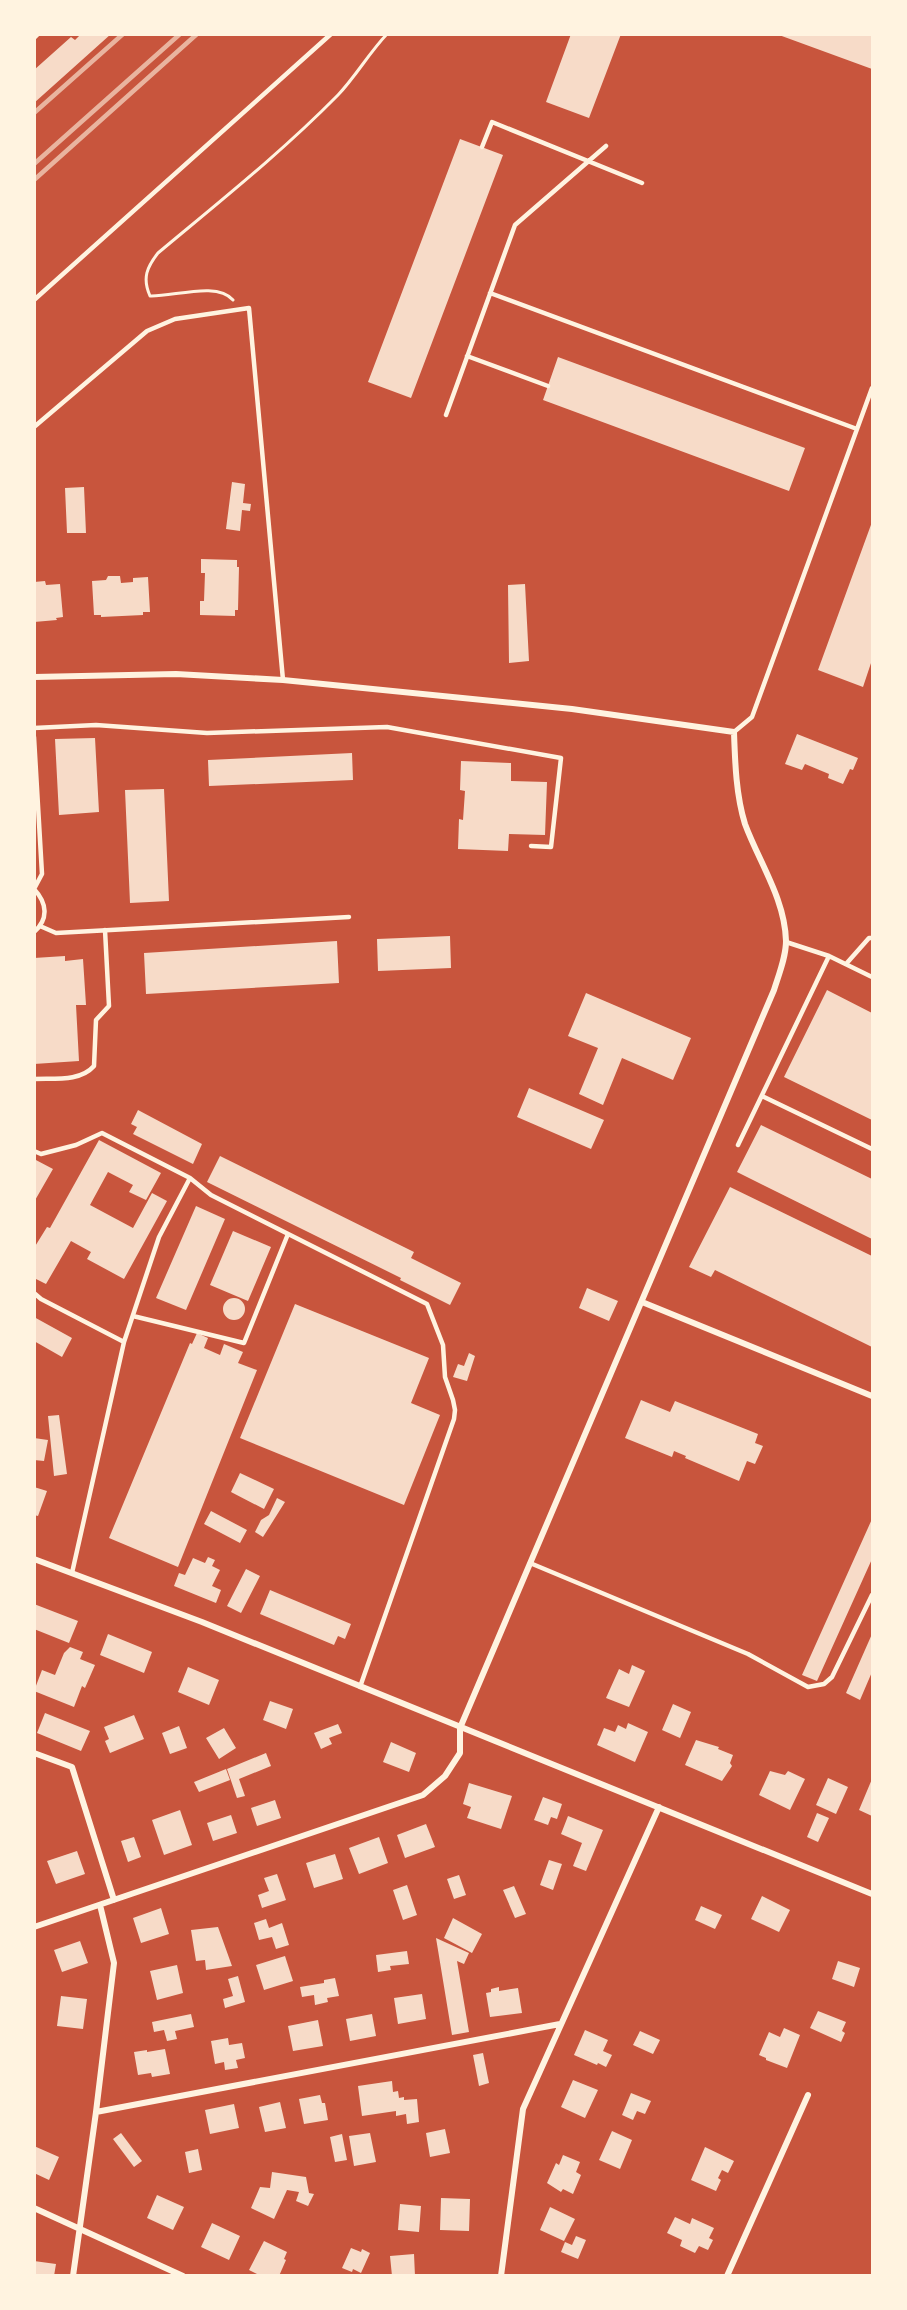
<svg xmlns="http://www.w3.org/2000/svg" width="907" height="2310" font-family="Spectral,serif">
<style>
.building{fill:#f7dbc8}
.lines{fill:none;stroke-linecap:round;stroke-linejoin:round}
.path{stroke:#fff3e0;stroke-width:3}
.service{stroke:#fff3e0;stroke-width:4.5}
.minor{stroke:#fff3e0;stroke-width:6}
.rail{stroke:#e9b49f;stroke-width:4.5}
</style>
<rect width="100%" height="100%" fill="#c8553d"/>
<!-- building -->
<path class="building" d="M81 34H111L34 103V70L71 37 75 40Z
M571 34H621L589 118 546 102Z
M779 34H872V69L779 35Z
M460 139 503 155 411 398 368 382Z
M558 357 805 448 789 491 543 400Z
M232 482 245 484 243 503 251 504 250 511 242 510 240 531 226 529Z
M84 487 86 533H67L65 488Z
M872 522V660L863 687 818 670Z
M201 559 237 560V567H239L238 610H235V616L200 615V601H204L205 573H201Z
M108 576H120L121 583 133 582V578L148 577 150 612H143V615L101 617V615H94L92 581 106 580Z
M45 581 46 585 60 584 63 617 56 618 57 620 34 622V582Z
M525 584 529 661 509 663 508 585Z
M797 734 858 758 853 770 850 769 843 784 828 778 829 774 805 764 802 770 785 764Z
M95 738 99 812 59 815 55 739Z
M352 753 353 780 209 786 208 760Z
M461 761 511 763V781L547 782 545 835 509 834 508 851 458 849 459 819 463 820 465 791 460 790Z
M164 789 169 901 130 903 125 790Z
M450 936 451 968 378 971 377 939Z
M337 941 339 983 146 994 144 953Z
M65 956V961L83 959 86 1005H76L79 1061 34 1064V958Z
M827 990 872 1013V1120L784 1077Z
M586 993 691 1038 673 1080 622 1058 603 1105 579 1094 598 1048 568 1036Z
M529 1088 604 1120 591 1149 517 1117Z
M138 1110 202 1144 193 1164 133 1134 137 1127 131 1124Z
M761 1125 872 1179V1239L737 1172Z
M99 1140 161 1173 146 1200 129 1192 133 1185 108 1172 90 1205 133 1228 152 1193 167 1201 124 1279 87 1259 91 1252 71 1241 46 1284 34 1278V1248L47 1227 50 1228Z
M220 1156 414 1252 411 1258 461 1283 450 1305 400 1280 401 1278 207 1182Z
M34 1159 53 1169 34 1202Z
M730 1187 872 1256V1347L715 1270 711 1277 689 1267Z
M196 1206 225 1219 186 1310 156 1298Z
M233 1231 271 1247 248 1301 210 1285Z
M587 1288 618 1301 609 1321 579 1308Z
M223 1309a11 11 0 1 1 22 0a11 11 0 1 1-22 0Z
M295 1304 429 1358 411 1403 440 1415 404 1505 240 1438Z
M34 1317 72 1338 62 1357 34 1341Z
M197 1333 208 1338 204 1348 220 1355 224 1344 243 1352 238 1363 257 1370 178 1567 109 1538 190 1343 192 1344Z
M469 1353 475 1356 467 1381 453 1377 458 1364 464 1366Z
M641 1400 670 1412 675 1401 758 1434 755 1443 763 1446 755 1464 747 1461 739 1481 685 1458 686 1456 674 1451 672 1457 625 1438Z
M59 1415 67 1474 54 1476 48 1416Z
M34 1438 48 1440 44 1461 34 1460Z
M240 1473 274 1489 264 1509 231 1492Z
M34 1487 47 1491 38 1516 34 1515Z
M277 1498 285 1502 263 1537 255 1532 261 1520 269 1515Z
M211 1511 247 1530 240 1543 204 1524Z
M872 1519V1559L817 1681 802 1675Z
M208 1557 215 1560 212 1566 220 1570 212 1586 221 1590 216 1603 174 1586 179 1573 185 1575 193 1558 205 1563Z
M246 1569 260 1576 241 1613 227 1606Z
M270 1590 351 1624 345 1639 338 1636 334 1645 260 1614Z
M34 1604 78 1621 69 1643 34 1629Z
M108 1634 152 1652 144 1673 100 1655Z
M872 1634V1672L860 1700 846 1693Z
M70 1647 83 1652 80 1659 95 1665 85 1688 82 1686 74 1707 34 1691 42 1670 55 1675 64 1653Z
M632 1665 645 1671 629 1707 606 1698 619 1669 629 1674Z
M188 1667 219 1680 209 1705 178 1692Z
M270 1701 293 1709 286 1729 263 1720Z
M673 1704 691 1712 680 1738 662 1730Z
M45 1713 90 1731 81 1751 37 1733Z
M134 1715 144 1739 110 1753 105 1741 109 1739 104 1727Z
M628 1723 648 1732 635 1762 597 1745 604 1728 615 1732 618 1725 626 1729Z
M338 1724 342 1733 329 1738 332 1744 321 1749 314 1733Z
M179 1726 187 1748 170 1754 162 1733Z
M224 1728 236 1748 219 1759 206 1738Z
M696 1740 719 1747 718 1749 733 1755 730 1763 732 1766 722 1781 685 1765Z
M391 1742 416 1753 409 1772 383 1762Z
M266 1753 271 1766 239 1779 245 1796 237 1798 227 1769Z
M226 1769 230 1780 199 1792 194 1782Z
M770 1771 785 1775 788 1771 805 1779 790 1810 759 1795Z
M828 1778 848 1787 836 1814 816 1805Z
M872 1779V1816L859 1810Z
M469 1783 512 1796 501 1829 467 1818 471 1807 463 1804Z
M543 1797 562 1804 557 1819 551 1817 548 1825 534 1820Z
M275 1800 281 1818 257 1826 251 1808Z
M180 1810 192 1845 164 1855 152 1820Z
M817 1813 829 1818 818 1842 807 1837Z
M231 1815 237 1833 213 1841 207 1823Z
M568 1816 603 1830 586 1871 573 1866 582 1843 561 1834Z
M426 1824 435 1847 405 1858 397 1835Z
M134 1837 141 1857 128 1862 121 1841Z
M379 1837 388 1863 359 1874 349 1848Z
M77 1851 85 1874 56 1884 47 1861Z
M335 1854 343 1879 314 1888 306 1863Z
M549 1860 562 1864 553 1890 540 1885Z
M277 1874 286 1900 262 1908 258 1895 269 1891 264 1878Z
M459 1875 466 1895 454 1899 447 1879Z
M407 1885 417 1915 403 1920 393 1890Z
M514 1886 526 1914 515 1918 503 1890Z
M762 1896 790 1910 779 1932 751 1919Z
M701 1906 722 1915 715 1929 695 1920Z
M161 1908 169 1934 141 1943 133 1918Z
M453 1918 482 1934 472 1953 444 1938Z
M266 1919 269 1928 282 1923 289 1945 276 1949 272 1937 259 1940 254 1923Z
M218 1927 232 1966 206 1970 205 1960 196 1961 191 1930Z
M436 1938 469 1953 464 1964 457 1961 469 2032 452 2035Z
M80 1941 88 1963 62 1972 54 1950Z
M407 1951 409 1964 390 1966 391 1970 378 1972 376 1955Z
M285 1956 293 1981 264 1990 256 1965Z
M838 1961 860 1968 854 1987 832 1979Z
M177 1965 183 1993 157 2000 150 1971Z
M238 1976 245 2002 225 2008 223 1999 233 1996 228 1979Z
M335 1978 339 1996 327 1998 328 2002 315 2005 314 1995 302 1997 300 1987 324 1983V1980Z
M499 1987V1991L518 1988 522 2013 490 2017 486 1993 491 1992V1989Z
M422 1994 426 2019 398 2024 394 1998Z
M61 1996 87 1999 83 2029 57 2026Z
M818 2011 846 2022 842 2031 845 2033 841 2042 810 2028Z
M191 2014 194 2027 175 2031 177 2039 167 2041 164 2030 154 2032 152 2022Z
M372 2014 376 2036 350 2041 346 2019Z
M318 2020 323 2046 293 2051 288 2026Z
M784 2028 800 2035 787 2068 766 2060V2058L759 2055 769 2032 780 2037Z
M585 2030 608 2040 603 2051 612 2055 606 2067 598 2063 597 2065 574 2055Z
M640 2031 660 2040 653 2054 633 2045Z
M228 2038 229 2045 242 2043 245 2058 236 2060 238 2068 225 2070 224 2062 215 2064 211 2041Z
M165 2049 170 2074 152 2077 151 2073 138 2075 134 2052 147 2050V2052Z
M483 2053 489 2083 479 2086 473 2055Z
M573 2080 598 2090 585 2118 561 2107Z
M392 2081 393 2092 398 2091 399 2098 404 2097V2100L417 2099 419 2122 407 2124 406 2114 396 2116V2111L362 2116 358 2086Z
M631 2093 651 2101 645 2114 637 2111 633 2120 622 2115Z
M320 2095 322 2103H325L328 2120 304 2124 299 2099Z
M280 2102 286 2128 265 2132 259 2107Z
M234 2104 239 2128 210 2134 205 2110Z
M445 2129 450 2153 430 2157 426 2133Z
M612 2131 632 2140 620 2169 599 2160Z
M121 2133 142 2161 134 2167 113 2139Z
M370 2133 376 2162 354 2166 349 2136Z
M342 2134 347 2160 335 2162 330 2137Z
M34 2146 59 2157 49 2180 34 2173Z
M705 2147 734 2161 728 2173 722 2170 718 2178 721 2180 716 2191 691 2180Z
M198 2149 202 2170 189 2173 185 2152Z
M563 2155 580 2162 576 2172 581 2175 573 2194 563 2189 561 2192 547 2183 556 2163 559 2165Z
M272 2172 306 2177 309 2193 314 2194 308 2206 296 2201 299 2192 287 2190 274 2219 251 2208 260 2187 270 2188Z
M157 2195 184 2207 173 2230 147 2218Z
M441 2198 470 2199 469 2231 440 2230Z
M400 2204 421 2206 419 2232 398 2230Z
M550 2207 575 2219 564 2241 540 2230Z
M675 2217 690 2224 692 2218 714 2228 709 2238 713 2240 708 2250 699 2246 695 2253 680 2246 682 2240 667 2233Z
M212 2223 240 2236 229 2260 201 2247Z
M576 2236 586 2240 578 2259 561 2252 565 2242 572 2245Z
M264 2241 287 2252 284 2259 286 2260 279 2276H261L249 2270Z
M351 2248 361 2252 362 2249 370 2253 361 2273 353 2269 352 2272 342 2268Z
M414 2254 415 2276H392L390 2256Z
M34 2261 56 2264 54 2276H34Z"/>
<g class="lines">
<!-- path -->
<path class="path" d="M233 300C217 281 173 297 150 296 142 278 147 267 158 253 219 202 282 152 338 95 356 76 369 53 387 34"/>
<!-- service -->
<path class="service" d="M34 38 38 34
M482 147 492 122 642 183
M490 293 857 429
M34 300 331 34
M467 356 548 386
M446 415 515 225 606 146
M34 427 147 331 175 319 249 308 283 680
M34 728 96 725 207 733 387 727 561 758 551 847 531 846
M734 732 752 717 872 388
M34 737 42 874 34 889
M34 889C47 903 49 919 34 932
M40 926 56 933 349 917
M786 942 829 956 872 977
M846 964 869 938H872
M34 1079C54 1078 80 1082 94 1066L96 1020 109 1006 105 930
M762 1096 872 1149
M738 1145 829 956
M34 1151 41 1154 76 1145 102 1133 190 1178 211 1195 427 1304 443 1345 445 1377 453 1400 455 1410 454 1419 360 1687
M34 1293 41 1299 124 1342 72 1573
M133 1316 244 1343 288 1234
M124 1342 159 1237 190 1178
M530 1563 748 1654 808 1687 824 1684 832 1677 872 1595"/>
<!-- minor -->
<path class="minor" d="M34 677 176 674 283 680 572 709 734 732C735 762 736 795 745 824 759 862 785 899 786 941 786 957 779 974 774 990L460 1728V1753L445 1776 423 1795 34 1927
M642 1302 872 1396
M34 1559 202 1622 872 1894
M34 1753 72 1767 114 1900
M96 2112 560 2024
M34 2208 183 2276
M73 2276 96 2112 114 1963 100 1905
M501 2276 523 2109 659 1807
M727 2276 808 2095"/>
<!-- rail -->
<path class="rail" d="M34 113 123 34
M34 164 180 34
M34 180 197 34"/>
</g>
<!-- border -->
<rect width="907" height="2310" fill="none" stroke="#fff3e0" stroke-width="72"/>
</svg>
